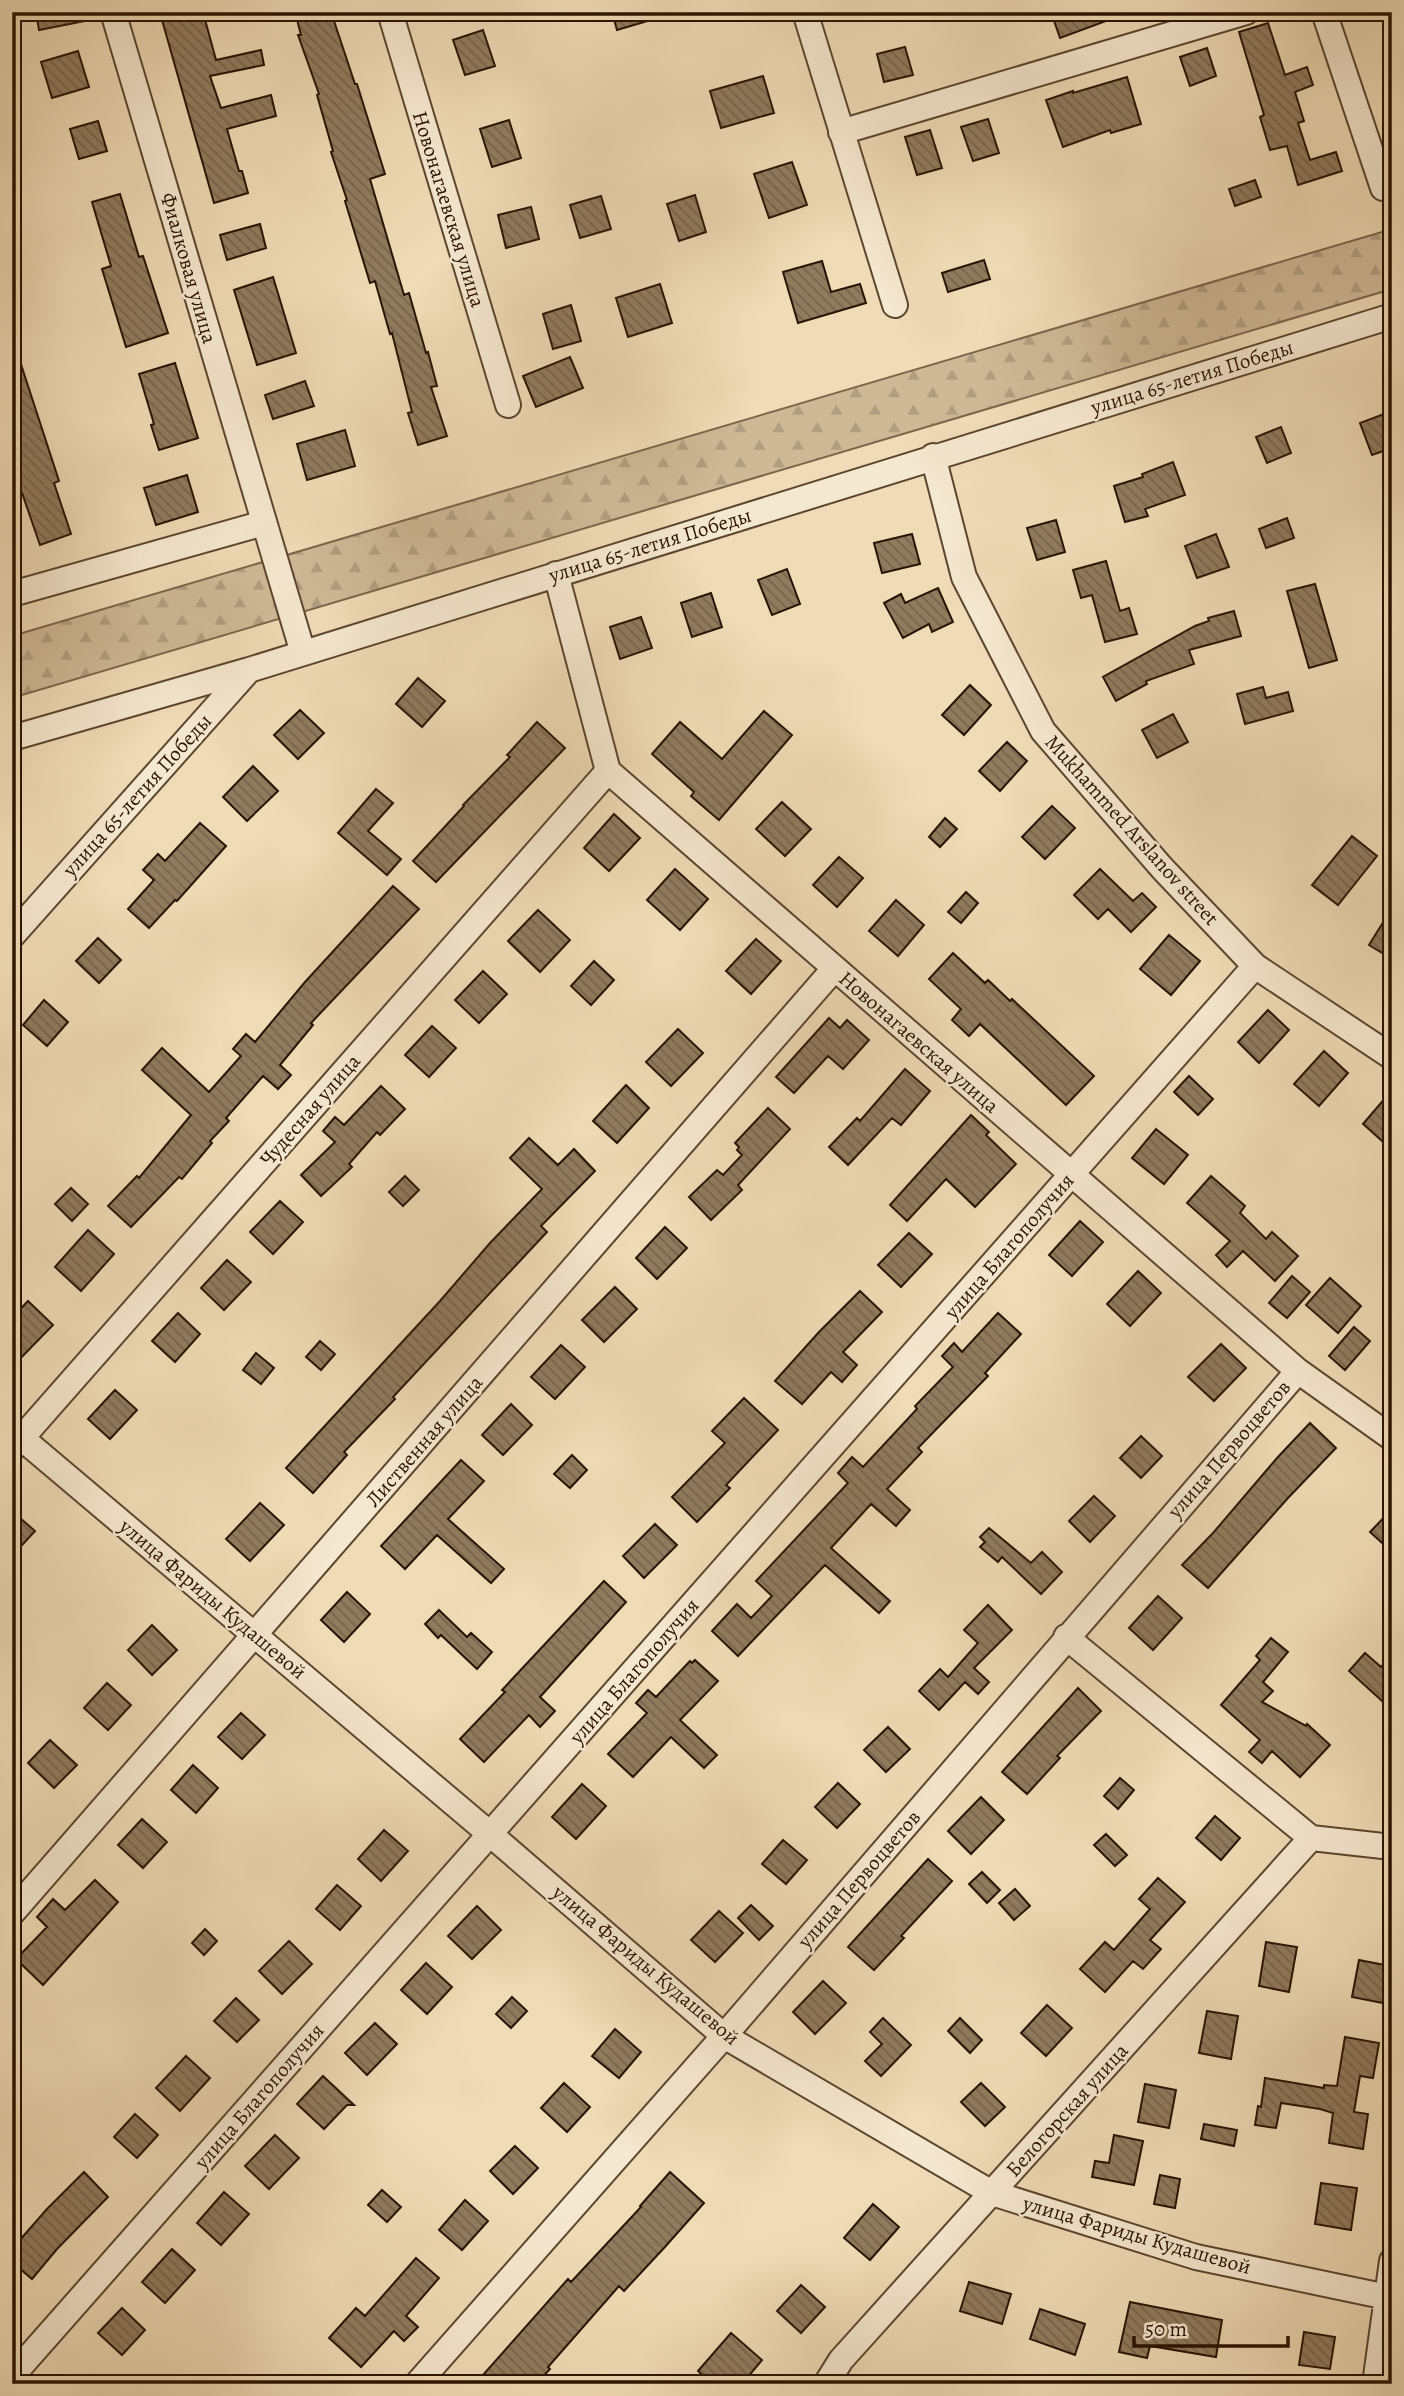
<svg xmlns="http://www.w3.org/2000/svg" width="1404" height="2396" font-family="Alegreya,serif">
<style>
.forest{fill:url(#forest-firs);stroke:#7c664c;stroke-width:2}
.building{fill:url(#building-back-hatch);stroke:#2a1400;stroke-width:2}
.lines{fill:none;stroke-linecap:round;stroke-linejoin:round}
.minor-casing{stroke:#5b462e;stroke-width:28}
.minor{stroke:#f5e8d0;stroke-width:24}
.labels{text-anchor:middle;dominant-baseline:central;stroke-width:5;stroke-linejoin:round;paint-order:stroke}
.street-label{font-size:21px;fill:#2a1400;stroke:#f5e8d0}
</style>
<defs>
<pattern id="forest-firs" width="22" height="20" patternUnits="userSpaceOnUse" patternTransform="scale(1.75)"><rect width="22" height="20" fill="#ceb997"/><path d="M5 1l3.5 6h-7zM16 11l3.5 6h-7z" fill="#b19e80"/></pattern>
<pattern id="building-back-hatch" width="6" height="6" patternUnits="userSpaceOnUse" patternTransform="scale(1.75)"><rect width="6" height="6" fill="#907b5f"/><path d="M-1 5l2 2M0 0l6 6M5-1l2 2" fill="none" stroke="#76644c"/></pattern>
</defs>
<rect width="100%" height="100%" fill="#efdbb6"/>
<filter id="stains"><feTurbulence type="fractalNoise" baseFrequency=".00286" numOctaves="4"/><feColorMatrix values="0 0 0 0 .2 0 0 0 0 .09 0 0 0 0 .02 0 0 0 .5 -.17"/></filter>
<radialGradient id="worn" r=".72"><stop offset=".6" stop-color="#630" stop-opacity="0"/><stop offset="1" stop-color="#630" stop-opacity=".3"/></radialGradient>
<!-- forest -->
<path class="forest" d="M1392 229V289L12 698V636Z"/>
<!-- building -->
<path class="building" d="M36 12H89L90 20 39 30Z
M191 12H203L216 60 261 50 264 65 210 76 221 108 271 95 276 116 227 129 239 171H242L248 193 214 203 162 20Z
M295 12H331L355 84H357L385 174 370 179 404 295 409 293 426 353 428 352 437 386 431 387 447 436 418 445 408 413 412 412 392 333 390 334 375 281 370 283 345 201 347 200 331 152 333 151 317 95 319 94 298 35H301Z
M612 12H660L661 17 617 30Z
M1051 12H1124L1125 14 1060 38Z
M1268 23 1285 75 1307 67 1313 85 1295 92 1304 121 1298 123 1310 160 1336 152 1342 171 1298 185 1287 146 1270 150 1260 117 1264 115 1239 32Z
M483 30 495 66 465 75 453 40Z
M905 47 913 75 884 82 877 54Z
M1207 48 1216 76 1190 86 1180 57Z
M78 51 89 87 52 98 41 62Z
M763 76 774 113 721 128 710 91Z
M1127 77 1141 124 1111 133 1110 130 1063 147 1046 100 1073 91V93Z
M988 119 999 153 973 161 961 127Z
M509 120 521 158 492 167 480 129Z
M98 121 107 151 79 159 70 129Z
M930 130 942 168 917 175 905 137Z
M792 162 807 205 769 218 754 174Z
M1255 180 1261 197 1235 206 1229 189Z
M120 194 139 257 143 256 168 333 126 347 102 269 111 266 92 202Z
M695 195 706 232 679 241 667 204Z
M601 196 611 229 580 238 570 205Z
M531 207 539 239 506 248 498 215Z
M260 224 266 248 227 260 220 235Z
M984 260 990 279 948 292 942 273Z
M822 261 831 292 860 284 866 303 798 323 783 272Z
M273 277 296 353 257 365 234 290Z
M660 284 672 323 628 337 616 298Z
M571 305 581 341 553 349 543 314Z
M16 349 59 481 54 483 71 534 40 545 22 493 17 494 12 477V350Z
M570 357 583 388 536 407 523 376Z
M175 363 198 438 159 450 151 425 154 424 139 374Z
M305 381 314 406 273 419 265 395Z
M1392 411V448L1372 455 1360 423Z
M1281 427 1291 453 1267 463 1256 437Z
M345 430 355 466 307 480 297 444Z
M1173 462 1185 495 1145 509 1148 516 1125 522 1114 486 1143 477 1142 474Z
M187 475 198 512 156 525 144 488Z
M1287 518 1294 538 1266 548 1259 529Z
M1056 520 1065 552 1037 560 1027 528Z
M912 534 920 564 882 573 874 543Z
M1216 534 1229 567 1197 578 1185 546Z
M1106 561 1120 611 1129 608 1137 634 1105 642 1092 595 1081 598 1073 570Z
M787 569 800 604 772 615 758 580Z
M1315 584 1337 660 1309 668 1287 591Z
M938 588 953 622 932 632 929 624 903 638 884 603 901 594 905 603Z
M711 593 722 627 692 637 681 603Z
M1234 611 1241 636 1189 650 1194 664 1146 681 1147 684 1116 701 1103 677 1195 626 1209 621 1208 618Z
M641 617 652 648 620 659 610 627Z
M418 678 445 701 422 727 396 704Z
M970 685 991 705 964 735 942 715Z
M1263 687 1266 698 1288 692 1293 711 1245 724 1237 694Z
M300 710 324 733 298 759 274 735Z
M764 711 792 735 719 820 691 796 694 792 652 754 680 722 722 759Z
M1173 714 1188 742 1157 758 1142 730Z
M537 722 565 748 436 882 413 861 464 806 463 805 510 757 507 755Z
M1007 742 1027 761 1000 791 979 771Z
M253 766 278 791 247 821 223 797Z
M376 789 393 803 368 831 401 859 387 875 338 833Z
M782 802 811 829 785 856 756 829Z
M1052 806 1075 828 1045 859 1022 837Z
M614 814 640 838 609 871 584 848Z
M945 818 957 829 940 847 929 837Z
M200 823 226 846 177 901 175 900 149 928 128 909 154 880 143 870 158 854 165 861Z
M1352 836 1377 856 1338 905 1312 885Z
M839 857 863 878 837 907 813 885Z
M675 869 708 899 680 930 647 900Z
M1100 869 1133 901 1142 893 1156 907 1131 932 1108 909 1098 919 1074 895Z
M393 886 419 909 311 1023 313 1025 280 1065 291 1075 278 1089 263 1076 226 1118 229 1121 210 1141 212 1143 182 1179 179 1177 131 1227 108 1206 137 1176 139 1178 191 1115 142 1070 162 1048 209 1092 241 1056 233 1049 246 1034 255 1042 305 982Z
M966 892 978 903 961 923 948 912Z
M896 900 924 925 898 956 869 931Z
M1392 908V959L1369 945Z
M538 910 570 940 540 972 508 941Z
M1169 935 1200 961 1171 995 1140 969Z
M98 938 121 960 99 983 76 961Z
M756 939 781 961 751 994 726 971Z
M953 953 985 983 988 980 1010 1001 1012 999 1094 1076 1066 1105 980 1024 969 1036 952 1020 961 1009 929 979Z
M594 961 614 980 591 1005 571 986Z
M483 971 507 994 479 1023 455 1000Z
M44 1000 68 1022 47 1046 23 1025Z
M1268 1010 1289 1030 1259 1063 1238 1042Z
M829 1018 840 1028 847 1020 869 1040 843 1069 828 1056 794 1093 776 1077Z
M432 1026 456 1048 429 1077 405 1055Z
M678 1029 703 1053 671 1086 646 1062Z
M1324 1051 1348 1073 1319 1106 1294 1084Z
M905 1069 930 1091 901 1125 892 1118 848 1165 829 1147 857 1118 860 1121Z
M1189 1076 1213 1099 1198 1115 1174 1092Z
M626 1085 649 1108 617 1143 593 1121Z
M381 1086 405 1109 380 1135 377 1132 349 1164 352 1167 321 1196 301 1175 335 1142 323 1131 335 1117 344 1125Z
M1392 1090V1150L1363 1124Z
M768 1108 790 1129 738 1185 742 1190 711 1220 689 1197 717 1170 723 1175 742 1155 737 1150 739 1147 735 1143Z
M971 1115 989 1132 986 1135 1016 1164 975 1207 946 1179 907 1221 890 1205Z
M1156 1129 1188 1155 1164 1184 1132 1158Z
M529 1138 558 1165 574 1149 595 1171 541 1226 547 1232 393 1397 395 1399 344 1452 347 1455 313 1493 286 1468 440 1301 490 1243 542 1189 510 1158Z
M405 1176 419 1190 403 1206 389 1192Z
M1211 1176 1245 1206 1240 1213 1266 1239 1272 1232 1298 1256 1275 1281 1243 1251 1227 1267 1216 1255 1230 1241 1187 1203Z
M71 1188 88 1204 72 1221 55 1204Z
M280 1201 303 1222 273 1254 250 1232Z
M1080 1221 1103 1242 1072 1276 1049 1255Z
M665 1227 687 1248 657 1279 636 1258Z
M88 1230 114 1254 81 1291 55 1267Z
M909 1233 932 1254 901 1287 878 1265Z
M227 1260 251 1282 224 1310 201 1288Z
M1138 1271 1161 1293 1130 1326 1107 1304Z
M1292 1276 1310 1292 1287 1318 1269 1303Z
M1330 1278 1361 1306 1338 1333 1306 1305Z
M615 1287 637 1309 604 1342 582 1320Z
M860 1291 882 1312 843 1352 857 1365 842 1382 831 1372 802 1404 775 1381 819 1332Z
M28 1301 53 1325 12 1367V1318Z
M178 1313 200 1334 175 1362 152 1341Z
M998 1313 1021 1334 985 1373 988 1376 918 1448 922 1452 887 1489 910 1510 896 1526 871 1504 831 1548 890 1601 879 1613 825 1565 738 1656 712 1631 737 1604 751 1618 772 1596 756 1581 848 1483 838 1473 852 1457 863 1467 917 1409 915 1406 953 1367 942 1356 954 1343 962 1352Z
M1354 1327 1370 1341 1345 1370 1329 1356Z
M320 1341 335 1354 321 1370 306 1357Z
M1221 1344 1246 1368 1214 1401 1188 1377Z
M561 1345 585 1367 555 1399 531 1377Z
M256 1353 274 1368 261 1384 243 1370Z
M115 1390 137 1410 110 1439 88 1419Z
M744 1398 778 1430 726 1485 730 1488 697 1522 672 1497 725 1443 712 1431Z
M511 1404 532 1425 503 1455 482 1435Z
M1310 1423 1336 1448 1288 1498 1208 1588 1182 1565 1213 1533 1277 1458Z
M1141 1436 1162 1456 1141 1478 1120 1458Z
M572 1455 587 1470 570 1488 554 1474Z
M461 1460 484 1481 448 1519 504 1569 491 1583 437 1535 405 1569 381 1546Z
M1094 1496 1115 1516 1090 1542 1069 1521Z
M260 1503 284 1525 250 1561 226 1539Z
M1392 1509V1552L1370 1532Z
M12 1511 35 1531 12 1556Z
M655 1524 677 1545 644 1578 623 1556Z
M989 1528 1031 1563 1042 1552 1062 1572 1041 1594 1002 1557 998 1562 980 1547 985 1542 980 1537Z
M604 1581 626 1602 540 1697 555 1711 540 1727 529 1715 484 1762 460 1739 505 1692 502 1690Z
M347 1592 370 1614 344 1642 321 1620Z
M1158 1596 1182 1618 1153 1650 1129 1628Z
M988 1605 1012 1630 974 1668 989 1682 978 1694 965 1682 939 1710 919 1691 940 1669 948 1677 978 1643 964 1630Z
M439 1610 467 1637 471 1633 492 1652 477 1669 441 1635 438 1638 425 1624Z
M152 1625 177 1650 152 1675 128 1650Z
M1271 1638 1288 1652 1263 1682 1273 1691 1262 1702 1306 1726 1307 1724 1330 1745 1300 1777 1272 1751 1262 1763 1249 1752 1260 1740 1221 1705 1260 1660 1256 1656Z
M1365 1653 1381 1667 1392 1655V1710L1349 1671Z
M695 1660 718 1681 680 1720 717 1755 704 1768 671 1737 633 1777 608 1754 647 1713 636 1703 648 1690 656 1697 690 1661 692 1663Z
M107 1683 131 1705 108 1730 84 1708Z
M1078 1688 1101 1711 1057 1756 1060 1758 1027 1794 1002 1772Z
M241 1713 265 1735 242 1759 218 1737Z
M888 1727 910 1749 886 1772 864 1750Z
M50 1740 77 1765 54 1788 28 1763Z
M193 1765 218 1788 196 1813 171 1790Z
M1120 1778 1134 1790 1118 1809 1104 1796Z
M838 1783 860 1804 837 1828 815 1807Z
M582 1784 606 1806 576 1839 552 1817Z
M981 1797 1004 1820 971 1854 948 1831Z
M1215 1816 1240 1838 1221 1860 1196 1838Z
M142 1819 167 1842 143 1868 118 1845Z
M384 1830 408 1851 381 1881 358 1859Z
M1106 1834 1127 1855 1115 1866 1094 1845Z
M783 1840 807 1860 786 1884 762 1864Z
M928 1859 952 1881 901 1936 904 1938 874 1970 848 1947Z
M982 1872 1000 1890 987 1903 969 1884Z
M1158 1878 1185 1902 1150 1940 1161 1949 1143 1969 1133 1961 1105 1992 1080 1969 1105 1942 1114 1950 1150 1909 1139 1899Z
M95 1880 118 1902 43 1985 16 1959 47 1927 37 1917 53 1899 65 1910Z
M337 1885 361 1906 340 1930 316 1909Z
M1015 1889 1030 1906 1014 1920 999 1903Z
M751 1905 773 1926 759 1940 738 1918Z
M477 1906 501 1930 472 1959 448 1936Z
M719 1911 743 1933 715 1962 691 1940Z
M205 1929 217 1941 204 1955 192 1943Z
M289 1941 312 1964 282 1994 259 1971Z
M1266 1942 1297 1947 1289 1992 1259 1986Z
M1359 1960 1390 1966 1383 2003 1352 1997Z
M426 1963 452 1987 427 2014 401 1990Z
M823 1981 846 2003 815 2034 793 2012Z
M512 1997 527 2011 511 2028 496 2014Z
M236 1998 259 2020 237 2042 214 2021Z
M1047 2005 1072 2028 1046 2056 1021 2033Z
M1207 2011 1238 2016 1231 2059 1199 2053Z
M883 2018 911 2045 881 2076 865 2061 882 2044 870 2032Z
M960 2018 982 2040 970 2053 948 2031Z
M375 2023 397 2044 367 2075 345 2053Z
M615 2029 641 2052 619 2078 592 2056Z
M1345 2037 1379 2043 1373 2078 1360 2076 1354 2112 1368 2114 1363 2149 1329 2143 1333 2113 1320 2109 1281 2103 1276 2128 1255 2125 1258 2106 1261 2107 1265 2078 1324 2088V2085L1337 2086Z
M186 2056 210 2078 180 2111 156 2088Z
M323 2076 354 2105H347L324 2129 297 2104Z
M564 2083 590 2107 567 2132 541 2108Z
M981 2083 1005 2107 985 2126 961 2102Z
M1145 2084 1176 2090 1169 2128 1138 2122Z
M135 2114 158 2135 137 2158 114 2137Z
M1204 2124 1237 2130 1234 2146 1201 2139Z
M275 2135 299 2158 269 2189 245 2166Z
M1114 2135 1143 2141 1134 2185 1092 2177 1095 2161 1109 2163Z
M515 2146 538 2168 513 2194 490 2171Z
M84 2172 108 2197 57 2249 32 2279 12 2262V2249L47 2209Z
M670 2172 704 2203 664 2248 624 2291 619 2286 548 2367 550 2369 536 2384H475L568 2279 571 2282 641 2207 640 2206Z
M1160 2175 1180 2179 1175 2208 1154 2204Z
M1321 2183 1357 2188 1351 2230 1315 2224Z
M382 2190 401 2207 387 2222 368 2205Z
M224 2192 249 2214 221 2245 197 2223Z
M465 2200 488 2221 462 2250 439 2230Z
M873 2204 899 2227 870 2260 844 2238Z
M172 2249 195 2270 165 2303 142 2282Z
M416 2258 439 2278 406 2316 418 2327 404 2341 394 2331 361 2367 329 2338 356 2308 365 2316Z
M969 2282 1011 2294 1002 2324 960 2311Z
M801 2285 825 2307 801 2333 777 2311Z
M1130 2302 1222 2320 1216 2357 1150 2346 1147 2358 1119 2352Z
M122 2308 145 2330 122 2355 98 2333Z
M1040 2309 1085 2324 1075 2355 1030 2339Z
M1304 2332 1335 2337 1330 2369 1299 2365Z
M731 2333 762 2360 742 2384H712L698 2371Z"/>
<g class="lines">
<defs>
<path id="minor" d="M113 12 303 653
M390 12 508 405
M805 12 895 305
M1324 12 1383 188
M841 132 1246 12
M933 456 964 577 1043 731 1162 868 1255 966 1392 1057
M556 574 608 771 1298 1371 1392 1438
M12 594 264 523
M12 738 249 670
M12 936 249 670 1392 316
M12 1430 490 1834 724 2036 992 2193 1196 2257 1392 2298
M12 1449 608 771
M1066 1637 1311 1838 1392 1847
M12 1913 834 969
M12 2376 1255 966
M417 2384 724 2036 1298 1371
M826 2384 841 2360 1311 1838
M1375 2384 1392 2261"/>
</defs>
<!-- minor casing -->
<use href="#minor" class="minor-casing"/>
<!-- minor -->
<use href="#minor" class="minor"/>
</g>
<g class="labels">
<!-- street labels -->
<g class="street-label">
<text transform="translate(449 209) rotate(73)">Новонагаевская улица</text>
<text transform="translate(189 268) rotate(74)">Фиалковая улица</text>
<text transform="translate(1192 377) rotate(-17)">улица 65-летия Победы</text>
<text transform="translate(650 545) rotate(-17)">улица 65-летия Победы</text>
<text transform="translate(137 795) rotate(-48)">улица 65-летия Победы</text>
<text transform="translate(1132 830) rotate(48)">Mukhammed Arslanov street</text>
<text transform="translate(919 1042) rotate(41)">Новонагаевская улица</text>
<text transform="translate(310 1110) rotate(-49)">Чудесная улица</text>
<text transform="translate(1009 1246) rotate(-49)">улица Благополучия</text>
<text transform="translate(424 1441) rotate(-49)">Лиственная улица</text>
<text transform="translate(1229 1449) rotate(-49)">улица Первоцветов</text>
<text transform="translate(213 1599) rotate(40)">улица Фариды Кудашевой</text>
<text transform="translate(634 1671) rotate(-49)">улица Благополучия</text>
<text transform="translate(859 1879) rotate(-49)">улица Первоцветов</text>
<text transform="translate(646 1965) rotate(40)">улица Фариды Кудашевой</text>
<text transform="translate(259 2096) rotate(-49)">улица Благополучия</text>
<text transform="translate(1067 2110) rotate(-48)">Белогорская улица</text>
<text transform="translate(1137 2235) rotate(16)">улица Фариды Кудашевой</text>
</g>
</g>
<!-- margin -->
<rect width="1404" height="2396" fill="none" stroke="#efdbb6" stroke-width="42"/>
<rect x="14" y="14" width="1376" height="2368" fill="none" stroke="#2a1400" stroke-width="3.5"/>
<rect x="21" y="21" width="1362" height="2354" fill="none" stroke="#2a1400" stroke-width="2"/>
<!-- scale -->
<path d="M1134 2336v10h154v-10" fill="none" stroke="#2a1400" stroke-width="3.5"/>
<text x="1145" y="2336" font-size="21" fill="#2a1400" stroke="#f5e8d0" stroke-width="5" paint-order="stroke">50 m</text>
<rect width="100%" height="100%" filter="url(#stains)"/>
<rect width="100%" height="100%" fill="url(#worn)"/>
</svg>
